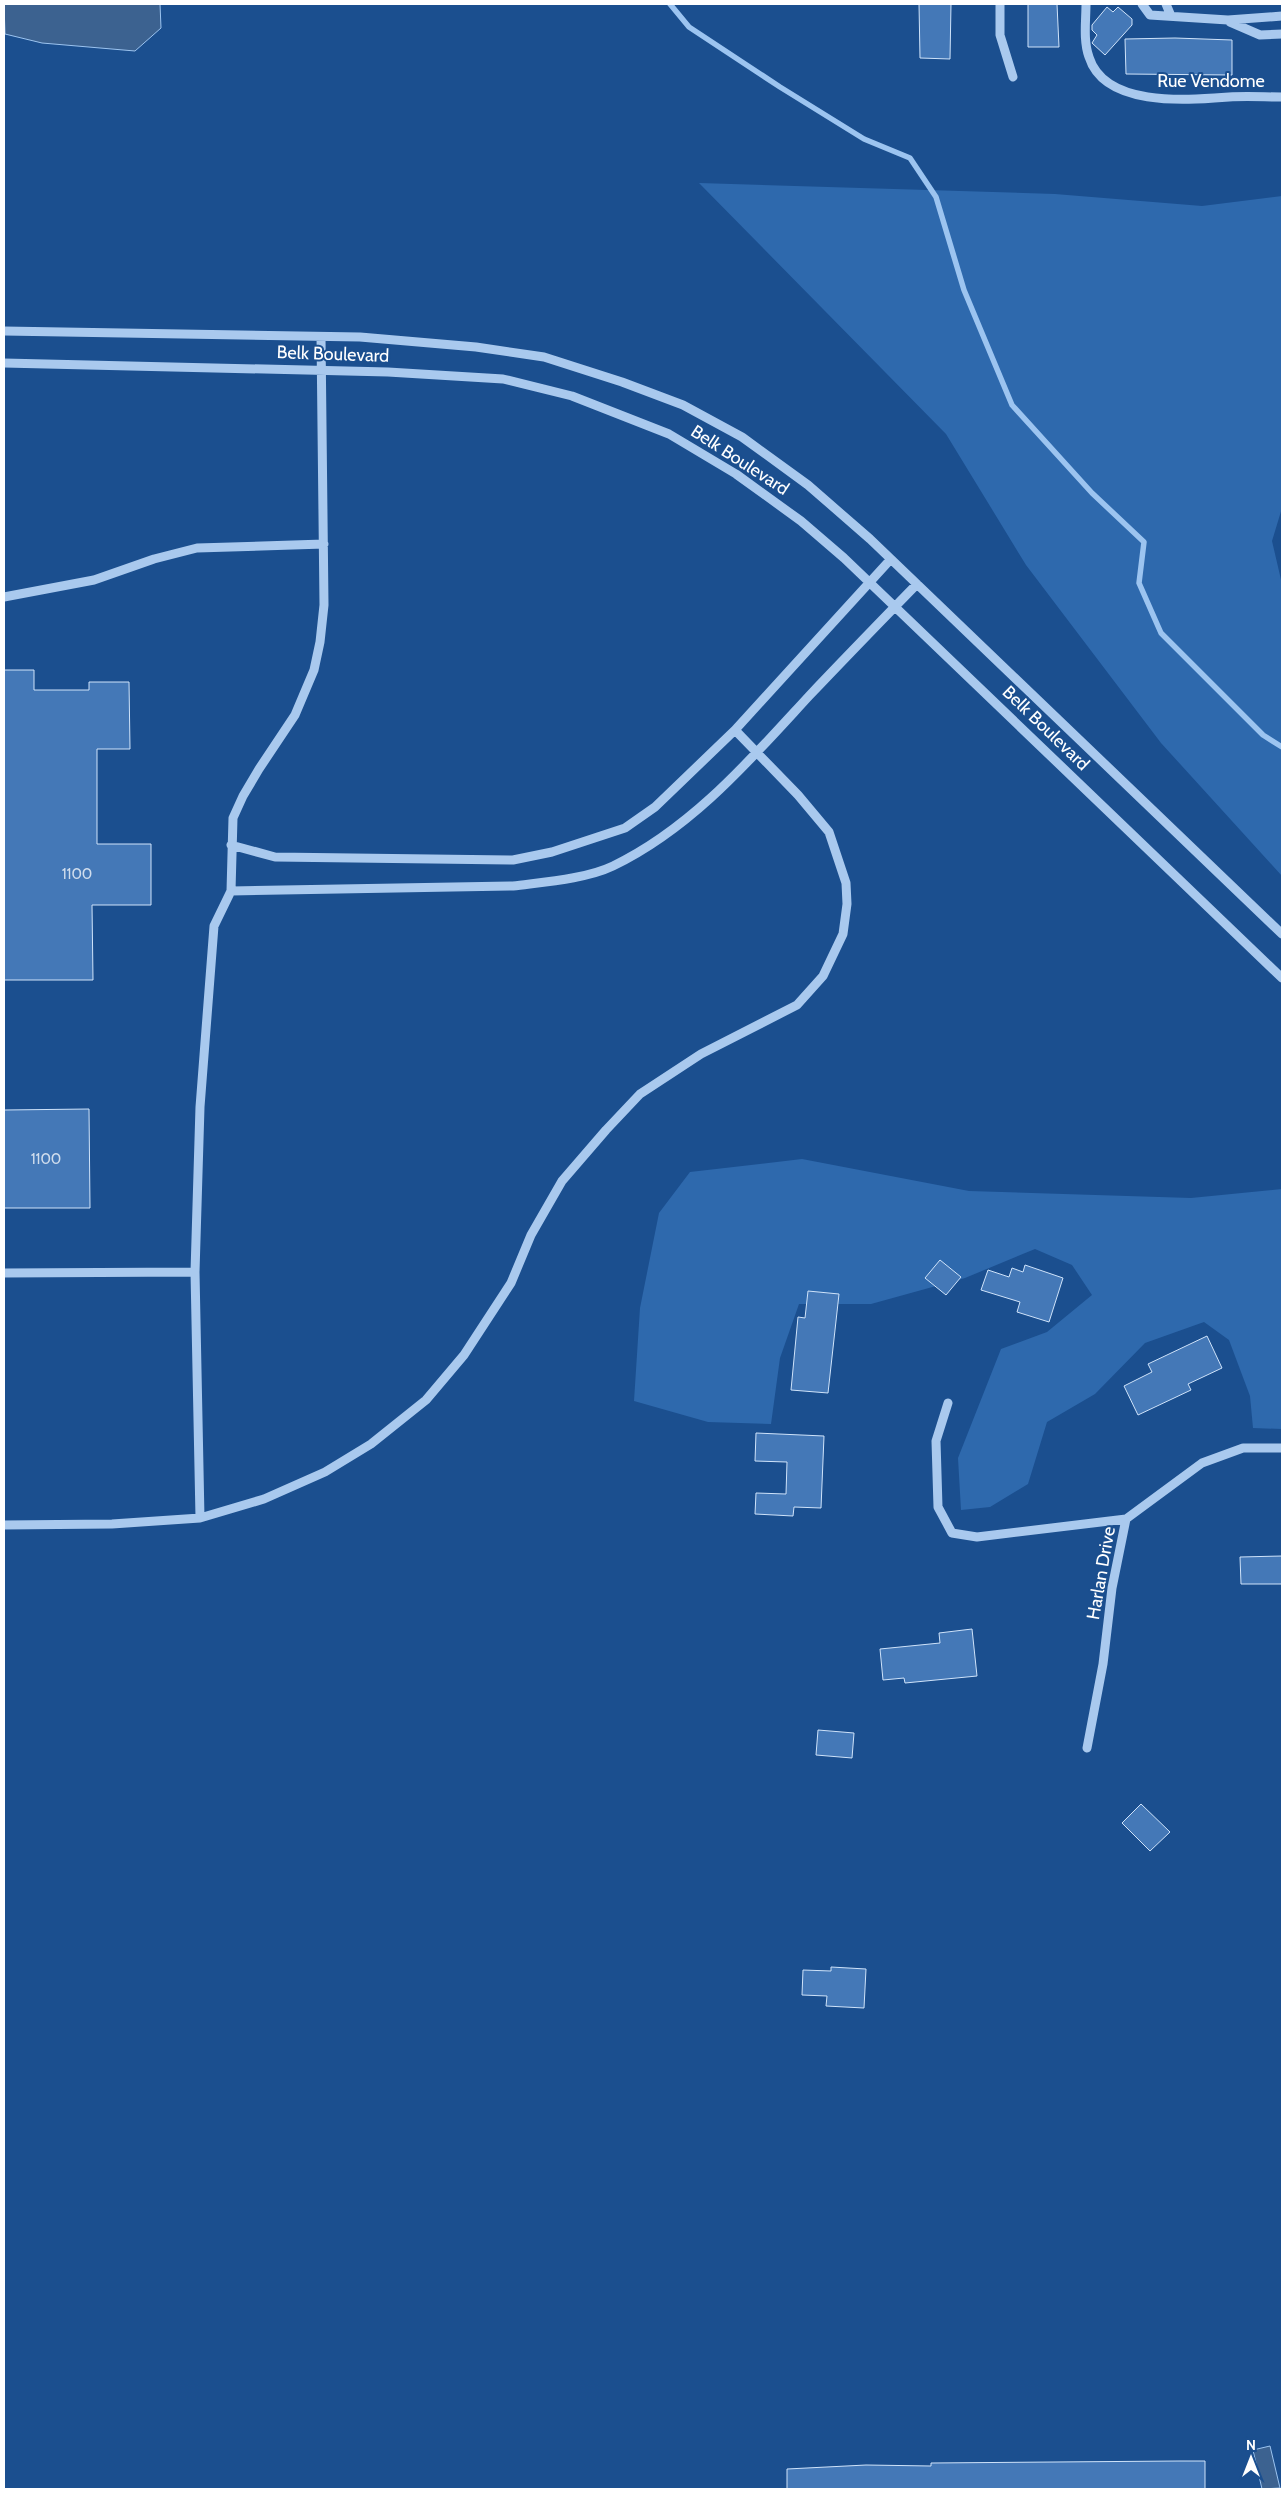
<svg xmlns="http://www.w3.org/2000/svg" width="1286" height="2493" font-family="Cabin,sans-serif">
<style>
.green{fill:#2e69ad}
.water{fill:#3c6290;stroke:#9cc4f0}
.lines{fill:none;stroke-linecap:round;stroke-linejoin:round}
.stream{stroke:#9cc4f0;stroke-width:5.5}
.building{fill:#4478b7;stroke:#cfe3fa}
.minor{stroke:#a9c9ee;stroke-width:9}
.labels{text-anchor:middle;dominant-baseline:central;stroke-width:4;stroke-linejoin:round;paint-order:stroke}
.number-label{font-size:15px;fill:#d0dded}
.street-label{font-size:18px;fill:#fff;stroke:#1b4f8f}
</style>
<rect width="100%" height="100%" fill="#1b4f8f"/>
<!-- green -->
<path class="green" d="M699 183 1055 194 1202 206 1282 196V508L1272 541 1282 584V876L1161 743 1026 565 946 434Z
M802 1159 969 1191 1191 1198 1282 1189V1429L1253 1428 1250 1396 1229 1340 1204 1322 1145 1343 1095 1394 1047 1422 1028 1484 990 1507 961 1510 958 1458 1001 1349 1047 1332 1092 1295 1072 1265 1035 1249 965 1278 871 1304H799L780 1358 771 1424 708 1422 634 1401 640 1308 659 1213 690 1172Z"/>
<!-- water -->
<path class="water" d="M4 4H160L161 28 135 51 42 43 5 34Z
M1270 2446 1280 2488 1262 2489 1253 2450Z"/>
<g class="lines">
<!-- stream -->
<path class="stream" d="M670 4 689 27 780 87 864 139 910 158 936 197 964 290 1012 405 1092 493 1144 542 1139 583 1161 633 1263 735 1282 747"/>
</g>
<!-- building -->
<path class="building" d="M919 4H951L950 59 920 58Z
M1028 4H1057L1059 47H1028Z
M1107 7 1113 12 1118 7 1132 19V25L1105 55 1092 43 1097 35 1092 30V25Z
M1175 38 1232 40V75L1126 74 1125 39Z
M4 670H34V690H89V682H129L130 749H97V844H151V905H92L93 980H4Z
M89 1109 90 1208H4V1110Z
M940 1260 961 1277 946 1295 925 1278Z
M1025 1265 1063 1278 1049 1322 1017 1312 1020 1302 981 1290 988 1270 1009 1277 1012 1268 1023 1272Z
M808 1291 839 1294 828 1393 791 1390 798 1317 805 1318Z
M1207 1336 1222 1368 1188 1384 1191 1390 1138 1415 1124 1386 1152 1372 1148 1364Z
M756 1433 824 1436 821 1508 794 1507 793 1516 755 1514 756 1493 786 1494 787 1462 755 1461Z
M1282 1556V1584H1241L1240 1557Z
M972 1629 977 1676 905 1683 904 1678 883 1680 880 1649 940 1643 939 1633Z
M818 1730 854 1733 852 1758 816 1755Z
M1141 1804 1170 1832 1150 1851 1122 1823Z
M831 1967 866 1969 864 2008 826 2006 827 1996 802 1995 803 1970 831 1971Z
M1179 2461H1205V2489H787V2469L866 2465 931 2466V2463Z"/>
<g class="lines">
<!-- minor -->
<path class="minor" d="M1000 4V35L1013 77
M1086 4C1086 21 1083 40 1089 57 1105 108 1189 100 1229 97 1246 96 1265 97 1282 97
M1142 4 1150 15 1228 20 1282 16
M1166 4 1171 16
M1230 22 1260 35 1282 34
M4 331 360 337 476 347 544 357 622 382 683 405 742 437 808 485 870 539 1282 934
M4 363 388 372 503 379 572 396 669 434 736 474 801 521 844 558 1282 978
M4 597 94 580 154 559 197 548 324 544
M231 845 275 857 513 860 552 852 625 828 655 807 735 730 890 560
M231 891 513 886C543 882 586 879 613 866 692 828 751 759 809 696 845 658 881 621 917 584
M4 1273 195 1272
M948 1403 936 1441 938 1507 952 1533 977 1537 1126 1519
M200 1518 195 1272 200 1107 214 926 231 891 233 818 243 796 259 769 295 715 314 670 320 642 324 605 321 337
M4 1525 112 1524 200 1518 264 1499 325 1472 371 1444 426 1400 464 1355 511 1283 531 1235 562 1181 606 1130 640 1094 701 1054 797 1005 823 976 843 934 847 904 846 883 829 832 798 795 735 730
M1087 1748 1103 1664 1112 1588 1126 1519 1202 1463 1243 1448H1282"/>
</g>
<g class="labels">
<!-- number labels -->
<g class="number-label">
<text x="77" y="874">1100</text>
<text x="46" y="1159">1100</text>
</g>
<!-- street labels -->
<g class="street-label">
<text x="1211" y="81">Rue Vendome</text>
<text transform="translate(333 354) rotate(2)">Belk Boulevard</text>
<text transform="translate(740 460) rotate(33)">Belk Boulevard</text>
<text transform="translate(1046 728) rotate(44)">Belk Boulevard</text>
<text transform="translate(1101 1573) rotate(-80)">Harlan Drive</text>
</g>
</g>
<!-- border -->
<rect width="1286" height="2493" fill="none" stroke="#ffffff" stroke-width="10"/>
<!-- north arrow -->
<g transform="translate(1251 2458)" stroke="#1b4f8f" stroke-width="4" paint-order="stroke">
<path d="M0-4L9 19L0 12L-9 19Z" fill="#ffffff"/>
<text y="-8" font-size="14" font-weight="bold" text-anchor="middle" fill="#ffffff">N</text>
</g>
</svg>
